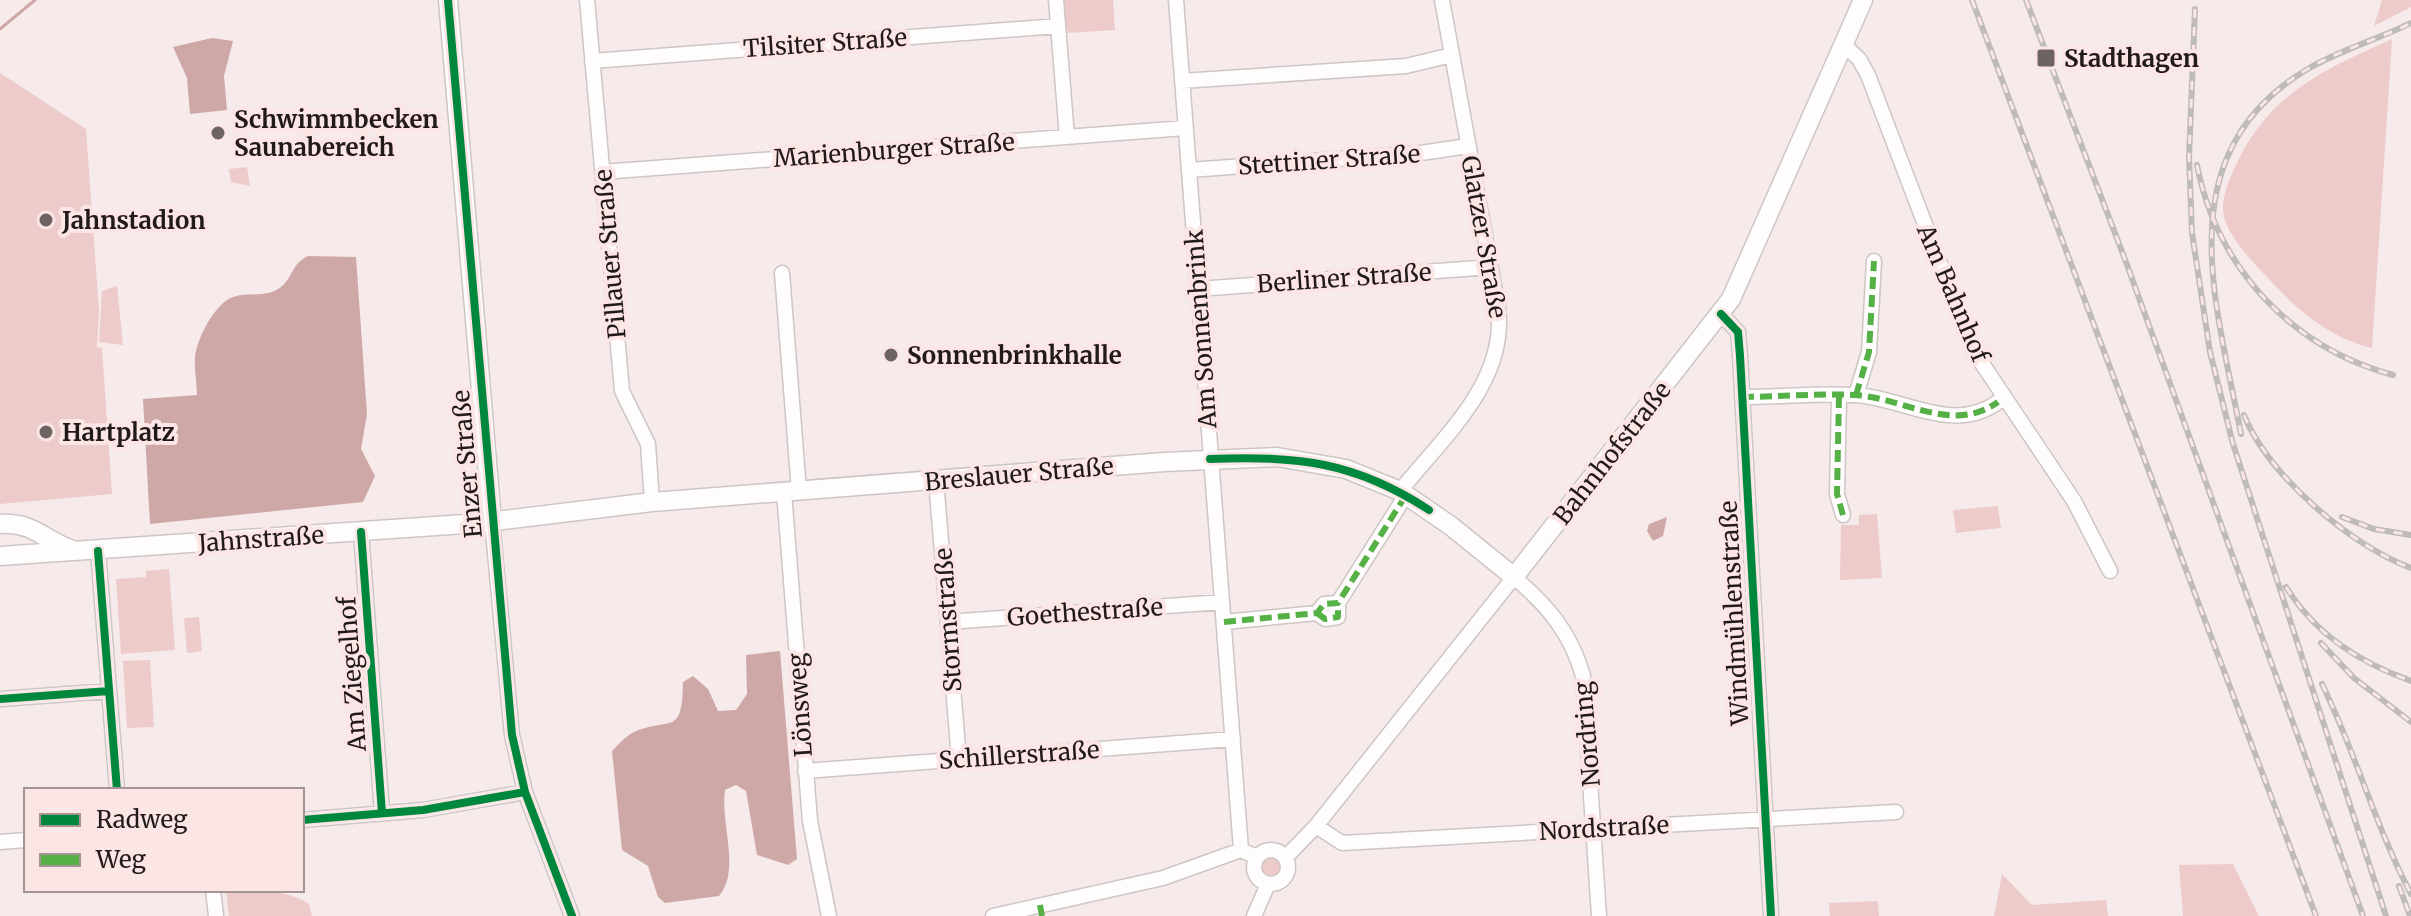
<svg xmlns="http://www.w3.org/2000/svg" width="2411" height="916" font-family="Merriweather,serif">
<style>
.green{fill:#edcbcb}
.water{fill:#cea8a7}
.lines{fill:none;stroke-linecap:round;stroke-linejoin:round}
.stream{stroke:#cea8a7;stroke-width:3}
.minor-casing{stroke:#cec6c5;stroke-width:17}
.major-casing{stroke:#cec6c5;stroke-width:21}
.minor{stroke:#fefcfc;stroke-width:14}
.major{stroke:#fefcfc;stroke-width:18}
.rail-casing{stroke:#bfbbbb;stroke-width:6}
.rail{stroke:#fbe5e5;stroke-width:3;stroke-dasharray:9;stroke-linecap:butt}
.quiet{stroke:#55b145;stroke-width:6;stroke-dasharray:12 6;stroke-linecap:butt}
.cycleway-casing{stroke:#fbe5e5;stroke-width:13}
.cycleway{stroke:#00873e;stroke-width:8}
.poi-dot{fill:#6c6362;stroke:#fbe5e5;stroke-width:3}
.labels{text-anchor:middle;dominant-baseline:central;stroke-width:8;stroke-linejoin:round;paint-order:stroke}
.street-label{font-size:24px;fill:#211a19;stroke:#fbe5e5}
.poi-label{font-size:24px;font-weight:bold;fill:#211a19;stroke:#fbe5e5;text-anchor:start}
</style>
<rect width="100%" height="100%" fill="#f6eaea"/>
<!-- green -->
<path class="green" d="M1063 0H1113L1115 30 1066 33Z
M2382 0H2411V7L2374 26Z
M2392 39 2372 348C2329 338 2296 309 2267 277 2252 261 2226 235 2223 212 2222 196 2229 180 2236 165 2268 94 2325 69 2392 39Z
M0 73 86 129 99 311 97 347 102 348 112 494 0 504Z
M247 167 250 186 231 182 229 169Z
M117 286 123 345 99 342 102 291Z
M1998 506 2001 528 1956 533 1953 510Z
M1877 514 1882 578 1840 580 1841 525H1859V515Z
M169 569 175 650 121 654 116 579 146 577V571Z
M199 617 202 651 187 653 184 618Z
M150 660 154 727 127 728 123 661Z
M1261 867a10 10 0 1 1 20 0a10 10 0 1 1-20 0Z
M2233 864 2259 916H2183L2179 865Z
M2002 874 2032 905 2106 900 2108 916H1994Z
M226 890C253 890 287 889 309 904L312 916H229Z
M1878 901 1879 916H1830L1829 903Z"/>
<!-- water -->
<path class="water" d="M212 38 233 41 224 76 227 110 190 114 187 78 173 47Z
M308 256 356 257 367 414 361 449 375 476 363 502 150 524 143 399 197 395C197 383 194 370 195 358 196 340 215 303 233 297 248 292 268 298 281 287 294 276 291 264 308 256Z
M1667 517 1663 536 1653 541 1647 531 1649 524Z
M780 651 797 859 788 865 757 855 746 791 736 785 725 790C720 822 741 870 719 896L665 903 658 897 648 866 622 850 612 751C618 745 625 737 632 733 671 715 682 739 683 682L693 676 708 689 718 711 736 710 747 694 746 655Z"/>
<g class="lines">
<!-- stream -->
<path class="stream" d="M0 29 35 0"/>
<defs>
<path id="minor" d="M587 0 622 391 648 444 652 502
M1056 0 1067 137
M1176 0 1241 850
M1844 45 1859 59 1868 75 1973 350 2074 501 2110 571
M592 61 1058 26
M1182 81 1406 66 1452 55
M1189 170 1421 153 1468 146
M602 172 1185 128
M782 273 799 491
M1198 289 1491 267
M1721 314 1738 332 1740 356 1771 916
M1856 395 1869 352 1874 261
M1839 396 1837 494 1843 515
M1742 397C1779 397 1817 393 1854 395 1903 397 1952 435 1998 402
M936 480 959 760
M1400 491C1443 437 1508 382 1498 307L1442 0
M784 492 810 821 829 916
M492 521 512 735 525 792 572 916
M361 532 382 813
M98 551 117 790
M1317 613 1325 619 1338 617V603
M948 622 1222 602
M1224 622 1317 613 1324 604 1338 603 1406 495
M0 699 109 691
M805 771 1233 739
M302 820 423 810 525 792
M1316 826 1342 843 1896 812
M0 842 26 840
M1254 867a17 17 0 1 1 34 0a17 17 0 1 1-34 0Z
M1285 858 1316 826 1514 577C1548 606 1571 633 1583 676L1599 916
M213 890 216 916
M993 916 1163 878 1241 850 1257 857
M1254 916 1268 884"/>
<path id="major" d="M448 0 492 521
M0 524C33 522 41 538 70 549
M0 556 479 523 652 502 1164 462 1277 457 1346 469 1400 491 1451 526 1514 577 1731 299 1863 0"/>
</defs>
<!-- minor casing -->
<use href="#minor" class="minor-casing"/>
<!-- major casing -->
<use href="#major" class="major-casing"/>
<!-- minor -->
<use href="#minor" class="minor"/>
<!-- major -->
<use href="#major" class="major"/>
<defs>
<path id="rail" d="M1972 0 2316 916
M2026 0 2126 262 2363 916
M2195 9 2189 157 2192 233 2210 352 2233 444 2386 916
M2197 165C2217 268 2292 348 2393 375
M2244 415C2269 476 2350 545 2411 568
M2241 434C2217 305 2165 156 2306 70 2339 50 2377 40 2411 23
M2342 517 2374 529 2411 535
M2286 587C2316 635 2359 662 2411 681
M2321 643 2354 678 2411 722
M2322 684C2356 753 2375 826 2411 894
M2399 886 2410 916"/>
</defs>
<!-- rail casing -->
<use href="#rail" class="rail-casing"/>
<!-- rail -->
<use href="#rail" class="rail"/>
<!-- quiet -->
<path class="quiet" d="M1856 395 1869 352 1874 261
M1839 396 1837 494 1843 515
M1742 397C1779 397 1817 393 1854 395 1903 397 1952 435 1998 402
M1317 613 1325 619 1338 617V603
M1224 622 1317 613 1324 604 1338 603 1406 495
M1040 905 1042 916"/>
<defs>
<path id="cycleway" d="M448 0 512 735 525 792 572 916
M1721 314 1738 332 1740 356 1771 916
M1210 459C1296 455 1356 462 1429 510
M361 532 382 813
M98 551 117 790
M0 699 109 691
M302 820 423 810 525 792"/>
</defs>
<!-- cycleway casing -->
<use href="#cycleway" class="cycleway-casing"/>
<!-- cycleway -->
<use href="#cycleway" class="cycleway"/>
</g>
<!-- markers -->
<g class="poi-dot">
<rect x="2036" y="48" width="20" height="20" rx="4"/>
<circle cx="218" cy="133" r="8"/>
<circle cx="46" cy="220" r="8"/>
<circle cx="891" cy="355" r="8"/>
<circle cx="46" cy="432" r="8"/>
</g>
<g class="labels">
<!-- street labels -->
<g class="street-label">
<text transform="translate(825 43) rotate(-4)">Tilsiter Straße</text>
<text transform="translate(894 150) rotate(-4)">Marienburger Straße</text>
<text transform="translate(1329 160) rotate(-4)">Stettiner Straße</text>
<text transform="translate(1484 237) rotate(80)">Glatzer Straße</text>
<text transform="translate(610 254) rotate(-95)">Pillauer Straße</text>
<text transform="translate(1344 278) rotate(-4)">Berliner Straße</text>
<text transform="translate(1953 293) rotate(67)">Am Bahnhof</text>
<text transform="translate(1201 329) rotate(-94)">Am Sonnenbrink</text>
<text transform="translate(1612 453) rotate(-52)">Bahnhofstraße</text>
<text transform="translate(467 464) rotate(-95)">Enzer Straße</text>
<text transform="translate(1019 474) rotate(-5)">Breslauer Straße</text>
<text transform="translate(261 539) rotate(-4)">Jahnstraße</text>
<text transform="translate(1085 612) rotate(-4)">Goethestraße</text>
<text transform="translate(1734 613) rotate(-93)">Windmühlenstraße</text>
<text transform="translate(948 620) rotate(-94)">Stormstraße</text>
<text transform="translate(352 674) rotate(-94)">Am Ziegelhof</text>
<text transform="translate(800 705) rotate(-94)">Lönsweg</text>
<text transform="translate(1587 734) rotate(-95)">Nordring</text>
<text transform="translate(1019 755) rotate(-4)">Schillerstraße</text>
<text transform="translate(1604 828) rotate(-3)">Nordstraße</text>
</g>
<!-- poi labels -->
<g class="poi-label">
<text x="2064" y="58">Stadthagen</text>
<text x="234" y="119">Schwimmbecken<tspan x="234" dy="28">Saunabereich</tspan></text>
<text x="62" y="220">Jahnstadion</text>
<text x="907" y="355">Sonnenbrinkhalle</text>
<text x="62" y="432">Hartplatz</text>
</g>
</g>
<!-- legend -->
<rect x="24" y="788" width="280" height="104" fill="#fbe5e5" stroke="#a49493" stroke-width="2"/>
<rect x="40" y="814" width="40" height="12" fill="#00873e" stroke="#a49493" stroke-width="2"/>
<text x="96" y="828" font-size="24" fill="#211a19">Radweg</text>
<rect x="40" y="854" width="40" height="12" fill="#55b145" stroke="#a49493" stroke-width="2"/>
<text x="96" y="868" font-size="24" fill="#211a19">Weg</text>
</svg>
